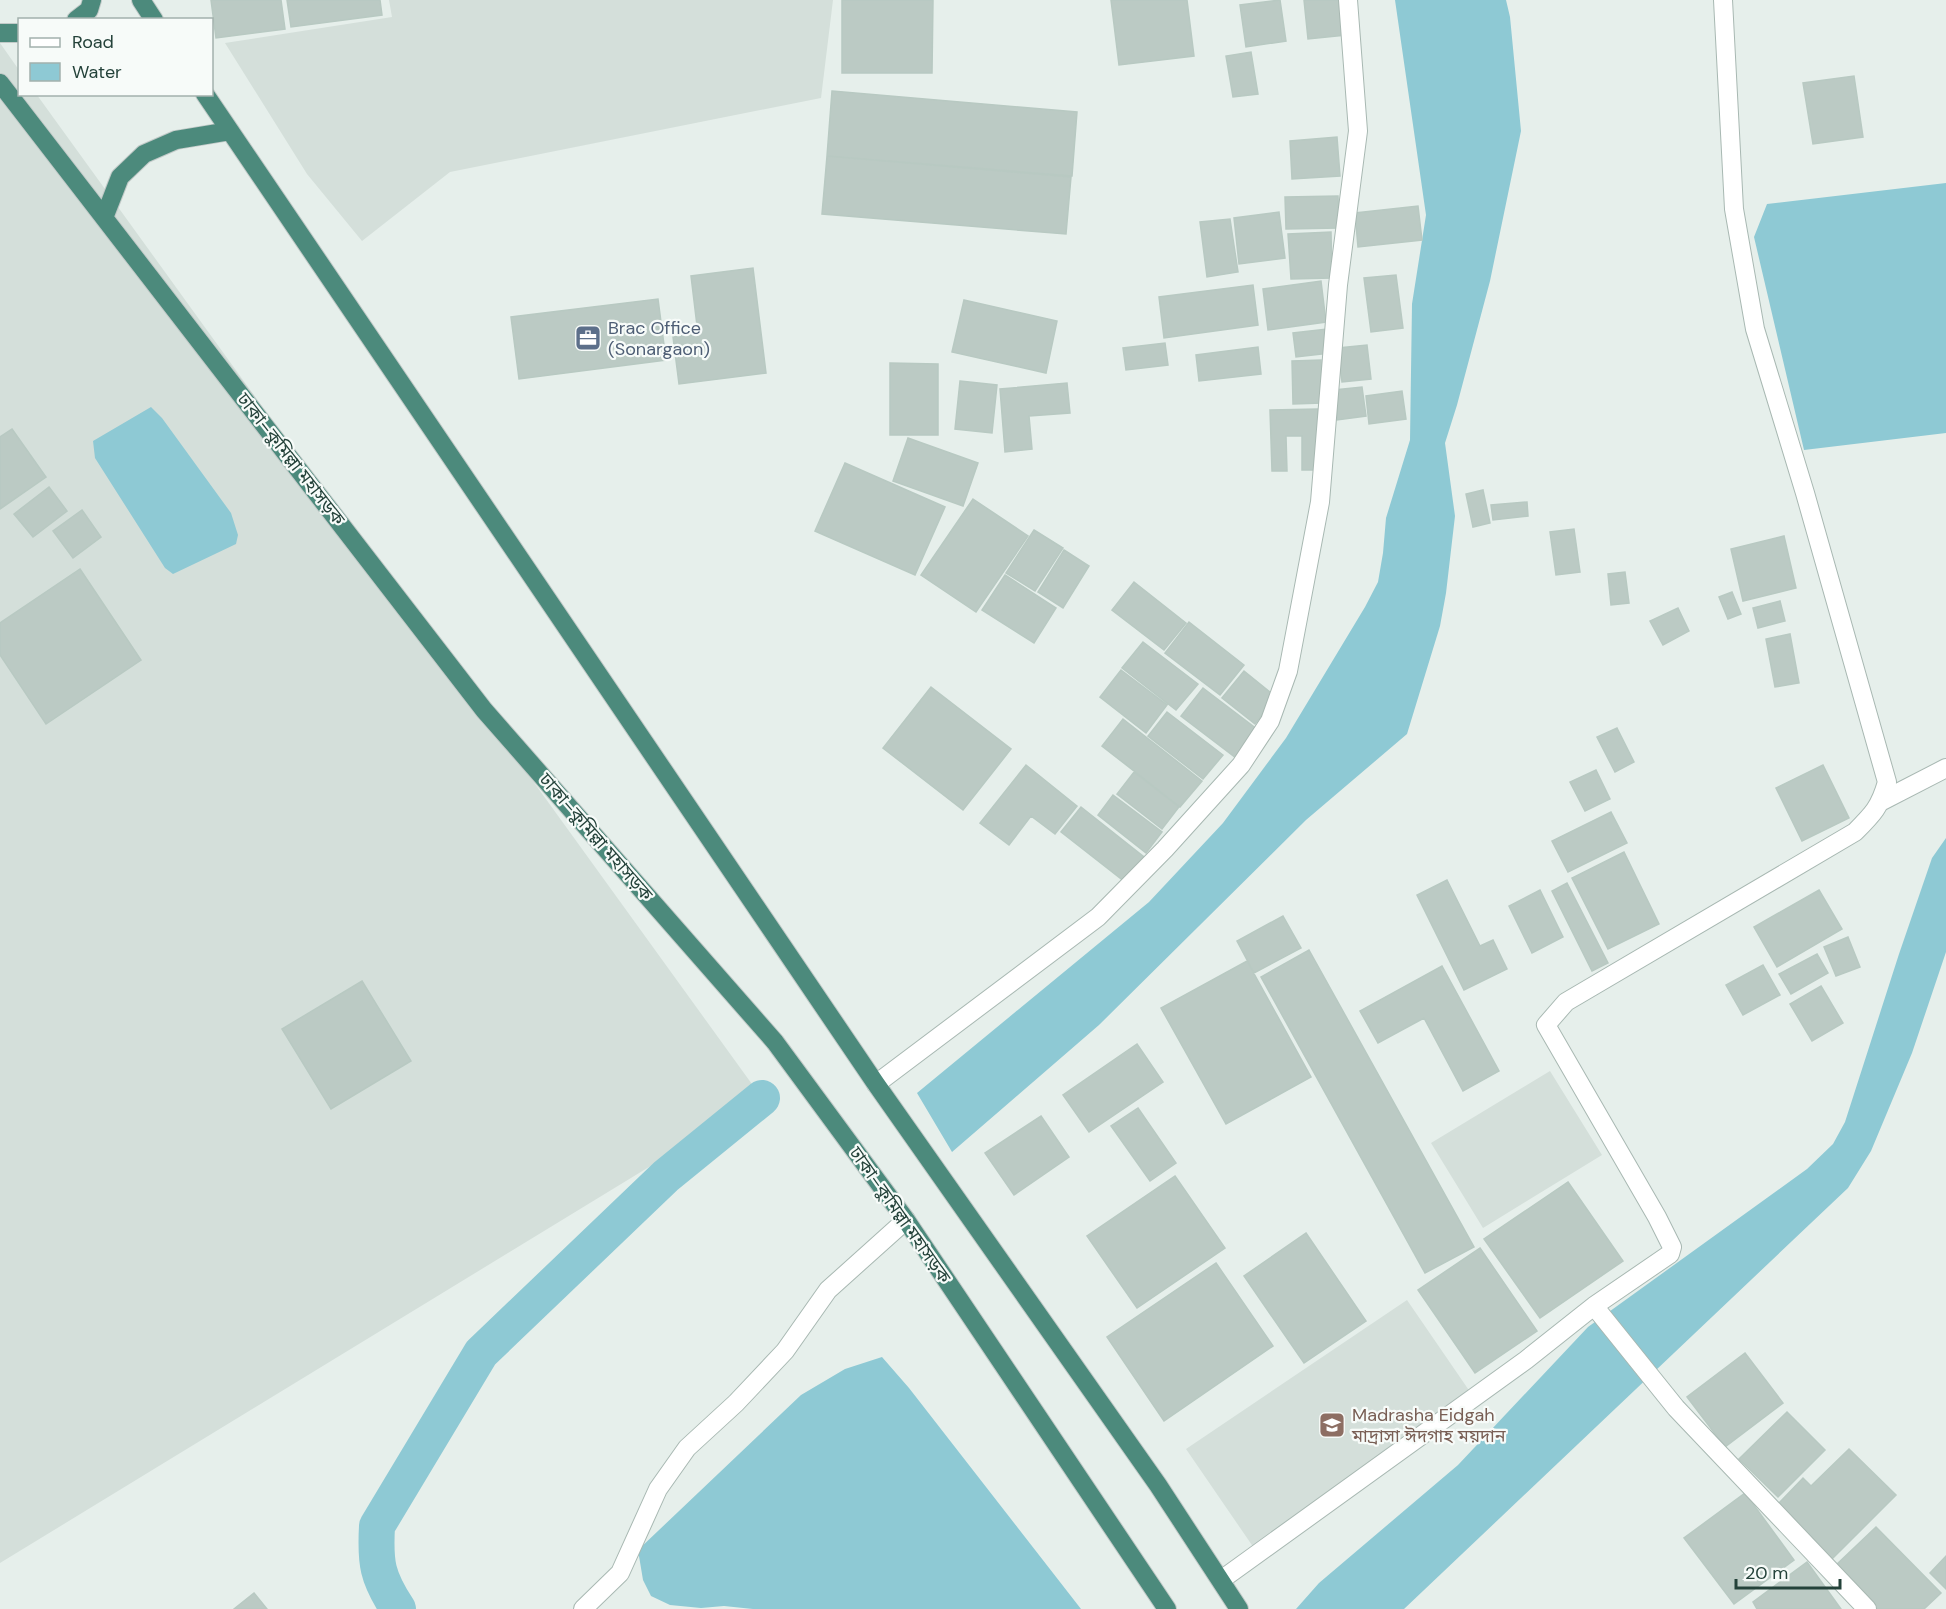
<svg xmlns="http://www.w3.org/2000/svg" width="1946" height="1609" font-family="'DM Sans','Noto Sans Bengali',sans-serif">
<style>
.built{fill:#d4dfda}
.water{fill:#8ec9d4}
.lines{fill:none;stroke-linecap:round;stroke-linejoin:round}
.canal{stroke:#8ec9d4;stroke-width:36}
.building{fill:#bbcac4;stroke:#b8c9c2;stroke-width:1.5}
.minor-casing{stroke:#a8b8b2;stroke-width:20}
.trunk-casing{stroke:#c2cac8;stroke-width:20}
.minor{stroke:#fff;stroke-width:18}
.trunk{stroke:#4c8a7c;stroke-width:18}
.labels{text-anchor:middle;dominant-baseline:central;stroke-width:4.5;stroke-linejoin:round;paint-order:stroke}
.service-label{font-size:18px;fill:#4e5e75;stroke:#f7fbf9;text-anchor:start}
.street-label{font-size:18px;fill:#24423a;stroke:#f7fbf9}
.education-label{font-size:18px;fill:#785e54;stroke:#f7fbf9;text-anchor:start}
</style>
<rect width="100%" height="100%" fill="#e6efeb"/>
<!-- built -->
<path class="built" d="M389 0H833L821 98 450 172 362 241 307 174 225 43 392 17Z
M0 43 19 70 20 94 37 95 762 1098 0 1563Z
M1550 1071 1602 1155 1483 1228 1431 1143Z
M1407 1300 1477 1402 1256 1551 1186 1449Z"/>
<!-- water -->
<path class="water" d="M1395 0H1506L1510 17 1521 131 1490 281 1457 405 1445 443 1455 516 1446 593 1440 626 1407 734 1306 820 1099 1025 952 1152 917 1093 1149 902 1223 823 1286 738 1365 607 1378 582 1383 553 1386 518 1410 440 1412 304 1426 215Z
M1946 183V433L1804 450 1754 237 1767 204Z
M151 407 162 418 231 513 238 535 236 544 173 574 165 568 95 458 93 441Z
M1946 838V952L1912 1053 1871 1151 1848 1188 1404 1609H1296L1319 1583 1458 1465 1588 1327 1807 1169 1833 1144 1845 1122 1899 954 1932 858Z
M882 1357 909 1388 1081 1609H753L724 1606 701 1608 670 1605 651 1596 643 1580 638 1550 801 1395 845 1369Z"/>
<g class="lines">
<!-- canal -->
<path class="canal" d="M398 1609C377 1577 375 1563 377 1526L481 1353 666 1176 762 1098"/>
</g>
<!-- building -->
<path class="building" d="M211 0H281L285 29 216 38Z
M287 0H380L382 15 291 27Z
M842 0H933L932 73H842Z
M1111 0H1187L1194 56 1119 65Z
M1280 0 1286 41 1246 47 1240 5Z
M1304 0H1342L1346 35 1308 39Z
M1251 52 1258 94 1233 97 1226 56Z
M1854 76 1863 137 1813 144 1803 83Z
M832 91 1077 112 1072 176 827 156Z
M1337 137 1340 176 1292 179 1290 141Z
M827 156 1071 177 1066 234 822 214Z
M1338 196 1339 228 1286 229 1285 197Z
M1418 206 1422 240 1358 247 1355 213Z
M1279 212 1285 258 1239 264 1234 218Z
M1230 219 1238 272 1207 277 1200 222Z
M1331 232 1332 278 1291 279 1288 234Z
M753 268 766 373 679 384 673 337 698 334 691 276Z
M1396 275 1403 328 1371 332 1364 278Z
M1321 281 1326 322 1268 330 1263 289Z
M1253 285 1258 325 1164 338 1159 297Z
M658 299 666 360 519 379 511 317Z
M964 300 1057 321 1046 373 952 352Z
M1327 329 1330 353 1296 357 1293 333Z
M1165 343 1168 365 1126 370 1123 348Z
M1367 345 1371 379 1342 382 1338 348Z
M1258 347 1261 374 1199 381 1196 355Z
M1321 360 1322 403 1293 404 1292 361Z
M890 363 938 364V435H890Z
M960 381 997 385 992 433 955 429Z
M1067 383 1070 413 1029 416 1032 449 1005 452 1000 389Z
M1362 387 1366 416 1337 420 1334 390Z
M1402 391 1406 419 1369 424 1366 396Z
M1318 409 1320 470H1302V436H1286L1287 471H1272L1270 410Z
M12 429 46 477 0 509V437Z
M908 438 978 463 963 506 893 481Z
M845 463 945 507 915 575 815 531Z
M49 487 67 511 33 537 14 514Z
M1483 490 1490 523 1473 527 1466 494Z
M973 499 1028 536 976 612 921 575Z
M1527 502 1528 516 1493 520 1491 505Z
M82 510 101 537 73 558 53 531Z
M1574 529 1580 572 1556 575 1550 532Z
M1034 530 1063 548 1035 591 1006 573Z
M1784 536 1796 588 1743 601 1731 549Z
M1064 550 1089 566 1063 608 1038 592Z
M80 569 141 660 46 724 0 655V623Z
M1625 572 1629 603 1611 605 1608 574Z
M1005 575 1056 608 1034 643 982 610Z
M1134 582 1186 623 1164 650 1112 610Z
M1732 592 1741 614 1728 619 1719 597Z
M1780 601 1785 621 1758 628 1753 608Z
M1678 608 1689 631 1663 645 1650 621Z
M1189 622 1244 665 1220 695 1165 653Z
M1790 634 1799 683 1775 687 1766 639Z
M1143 642 1198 684 1176 710 1122 668Z
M1121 670 1167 705 1146 733 1100 697Z
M1244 671 1276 697 1255 724 1222 698Z
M931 687 1011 749 963 810 883 748Z
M1203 688 1258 730 1236 758 1181 716Z
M1167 712 1223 755 1203 779 1148 736Z
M1123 719 1202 781 1180 807 1102 746Z
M1617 728 1634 762 1615 772 1597 737Z
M1026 765 1077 806 1055 834 1031 816 1009 845 980 823Z
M1823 765 1849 818 1802 841 1776 788Z
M1596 770 1610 799 1585 811 1570 782Z
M1134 772 1179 807 1162 829 1117 794Z
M1113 795 1162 832 1146 853 1098 815Z
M1081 807 1144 857 1125 882 1061 832Z
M1611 812 1627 843 1568 872 1552 841Z
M1624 852 1659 924 1608 949 1572 878Z
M1447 880 1480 946 1493 940 1507 969 1464 990 1417 895Z
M1567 883 1608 963 1592 971 1552 891Z
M1540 890 1563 937 1532 953 1509 906Z
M1819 890 1842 929 1777 967 1754 927Z
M1283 916 1301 948 1254 973 1237 941Z
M1848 937 1860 967 1836 976 1824 947Z
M1309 950 1474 1247 1425 1273 1261 977Z
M1817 954 1828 973 1791 994 1779 974Z
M1247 961 1311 1077 1226 1124 1161 1008Z
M1763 965 1780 995 1743 1015 1726 985Z
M1442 966 1499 1071 1463 1091 1424 1018 1378 1043 1360 1011Z
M362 981 411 1061 331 1109 282 1029Z
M1821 986 1843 1023 1812 1041 1790 1004Z
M1137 1044 1163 1082 1089 1132 1063 1095Z
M1138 1108 1176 1163 1150 1181 1111 1126Z
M1041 1116 1069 1157 1014 1195 985 1153Z
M1175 1176 1225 1248 1137 1308 1087 1236Z
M1568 1182 1623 1261 1540 1318 1484 1239Z
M1306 1233 1366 1321 1304 1363 1244 1276Z
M1480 1248 1537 1331 1475 1373 1418 1290Z
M1216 1263 1273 1346 1164 1421 1107 1337Z
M1745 1353 1783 1403 1725 1447 1687 1397Z
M1787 1412 1825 1450 1778 1497 1739 1459Z
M1849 1449 1896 1495 1831 1560 1777 1505 1803 1478 1811 1486Z
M1745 1493 1794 1560 1734 1604 1684 1538Z
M1876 1527 1941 1593 1924 1609H1877L1835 1566Z
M1946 1556V1589L1930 1573Z
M1807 1562 1841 1609H1757L1753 1602Z
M254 1593 267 1609H234Z"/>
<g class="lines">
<defs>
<path id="minor" d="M1882 801 1946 768
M876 1084 1098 917 1165 849 1241 765 1270 721 1288 671 1320 502 1338 285 1358 131 1348 0
M1594 1306 1676 1408 1867 1609
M1221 1580 1526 1360 1594 1306 1670 1254 1672 1247 1657 1217 1546 1025 1566 1002 1855 832C1873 814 1880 807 1887 782L1805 493 1755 329 1734 209 1723 0
M583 1609 620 1573 658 1489 687 1448 736 1403 785 1351 828 1290 906 1220"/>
<path id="trunk" d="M141 0 154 20
M76 20 89 10 92 0
M0 33H20
M0 83 484 710 775 1042 906 1220 1167 1609
M205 94 876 1084 1158 1485 1239 1609
M104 218 120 177 144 154 176 140 230 131"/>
</defs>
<!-- minor casing -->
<use href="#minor" class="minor-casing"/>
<!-- trunk casing -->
<use href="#trunk" class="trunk-casing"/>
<!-- minor -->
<use href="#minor" class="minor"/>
<!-- trunk -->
<use href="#trunk" class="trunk"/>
</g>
<!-- icons -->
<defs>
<symbol id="office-square" viewBox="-11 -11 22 22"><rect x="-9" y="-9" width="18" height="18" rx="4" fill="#5c6f8a" stroke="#f7fbf9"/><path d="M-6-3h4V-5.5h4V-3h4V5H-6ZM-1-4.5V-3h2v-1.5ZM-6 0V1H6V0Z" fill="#fff"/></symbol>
<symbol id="school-square" viewBox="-11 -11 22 22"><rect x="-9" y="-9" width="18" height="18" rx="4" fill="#8d6e63" stroke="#f7fbf9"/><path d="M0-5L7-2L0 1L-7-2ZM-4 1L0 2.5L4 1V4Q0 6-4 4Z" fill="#fff"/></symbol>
</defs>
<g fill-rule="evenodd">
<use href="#office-square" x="573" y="323" width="30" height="30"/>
<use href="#school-square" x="1317" y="1410" width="30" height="30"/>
</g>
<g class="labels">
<!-- service labels -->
<g class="service-label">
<text x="608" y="328">Brac Office<tspan x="608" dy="21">(Sonargaon)</tspan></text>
</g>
<!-- street labels -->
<g class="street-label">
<text transform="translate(291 459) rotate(52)">ঢাকা–কুমিল্লা মহাসড়ক</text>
<text transform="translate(596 837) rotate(49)">ঢাকা–কুমিল্লা মহাসড়ক</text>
<text transform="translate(900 1215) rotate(55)">ঢাকা–কুমিল্লা মহাসড়ক</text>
</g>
<!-- education labels -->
<g class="education-label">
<text x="1352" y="1415">Madrasha Eidgah<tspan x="1352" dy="21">মাদ্রাসা ঈদগাহ ময়দান</tspan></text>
</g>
</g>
<!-- legend -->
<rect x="18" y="18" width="195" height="78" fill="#f7fbf9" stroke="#a3b1ad" stroke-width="1.5"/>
<rect x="30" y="38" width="30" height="9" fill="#ffffff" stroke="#a3b1ad" stroke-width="1.5"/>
<text x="72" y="48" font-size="18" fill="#24423a">Road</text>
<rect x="30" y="63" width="30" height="18" fill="#8ec9d4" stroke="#a3b1ad" stroke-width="1.5"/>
<text x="72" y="78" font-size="18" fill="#24423a">Water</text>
<!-- scale -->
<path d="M1736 1579v9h104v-9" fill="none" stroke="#24423a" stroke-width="3"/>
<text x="1745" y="1579" font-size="18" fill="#24423a" stroke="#f7fbf9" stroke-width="4.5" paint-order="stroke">20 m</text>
</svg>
